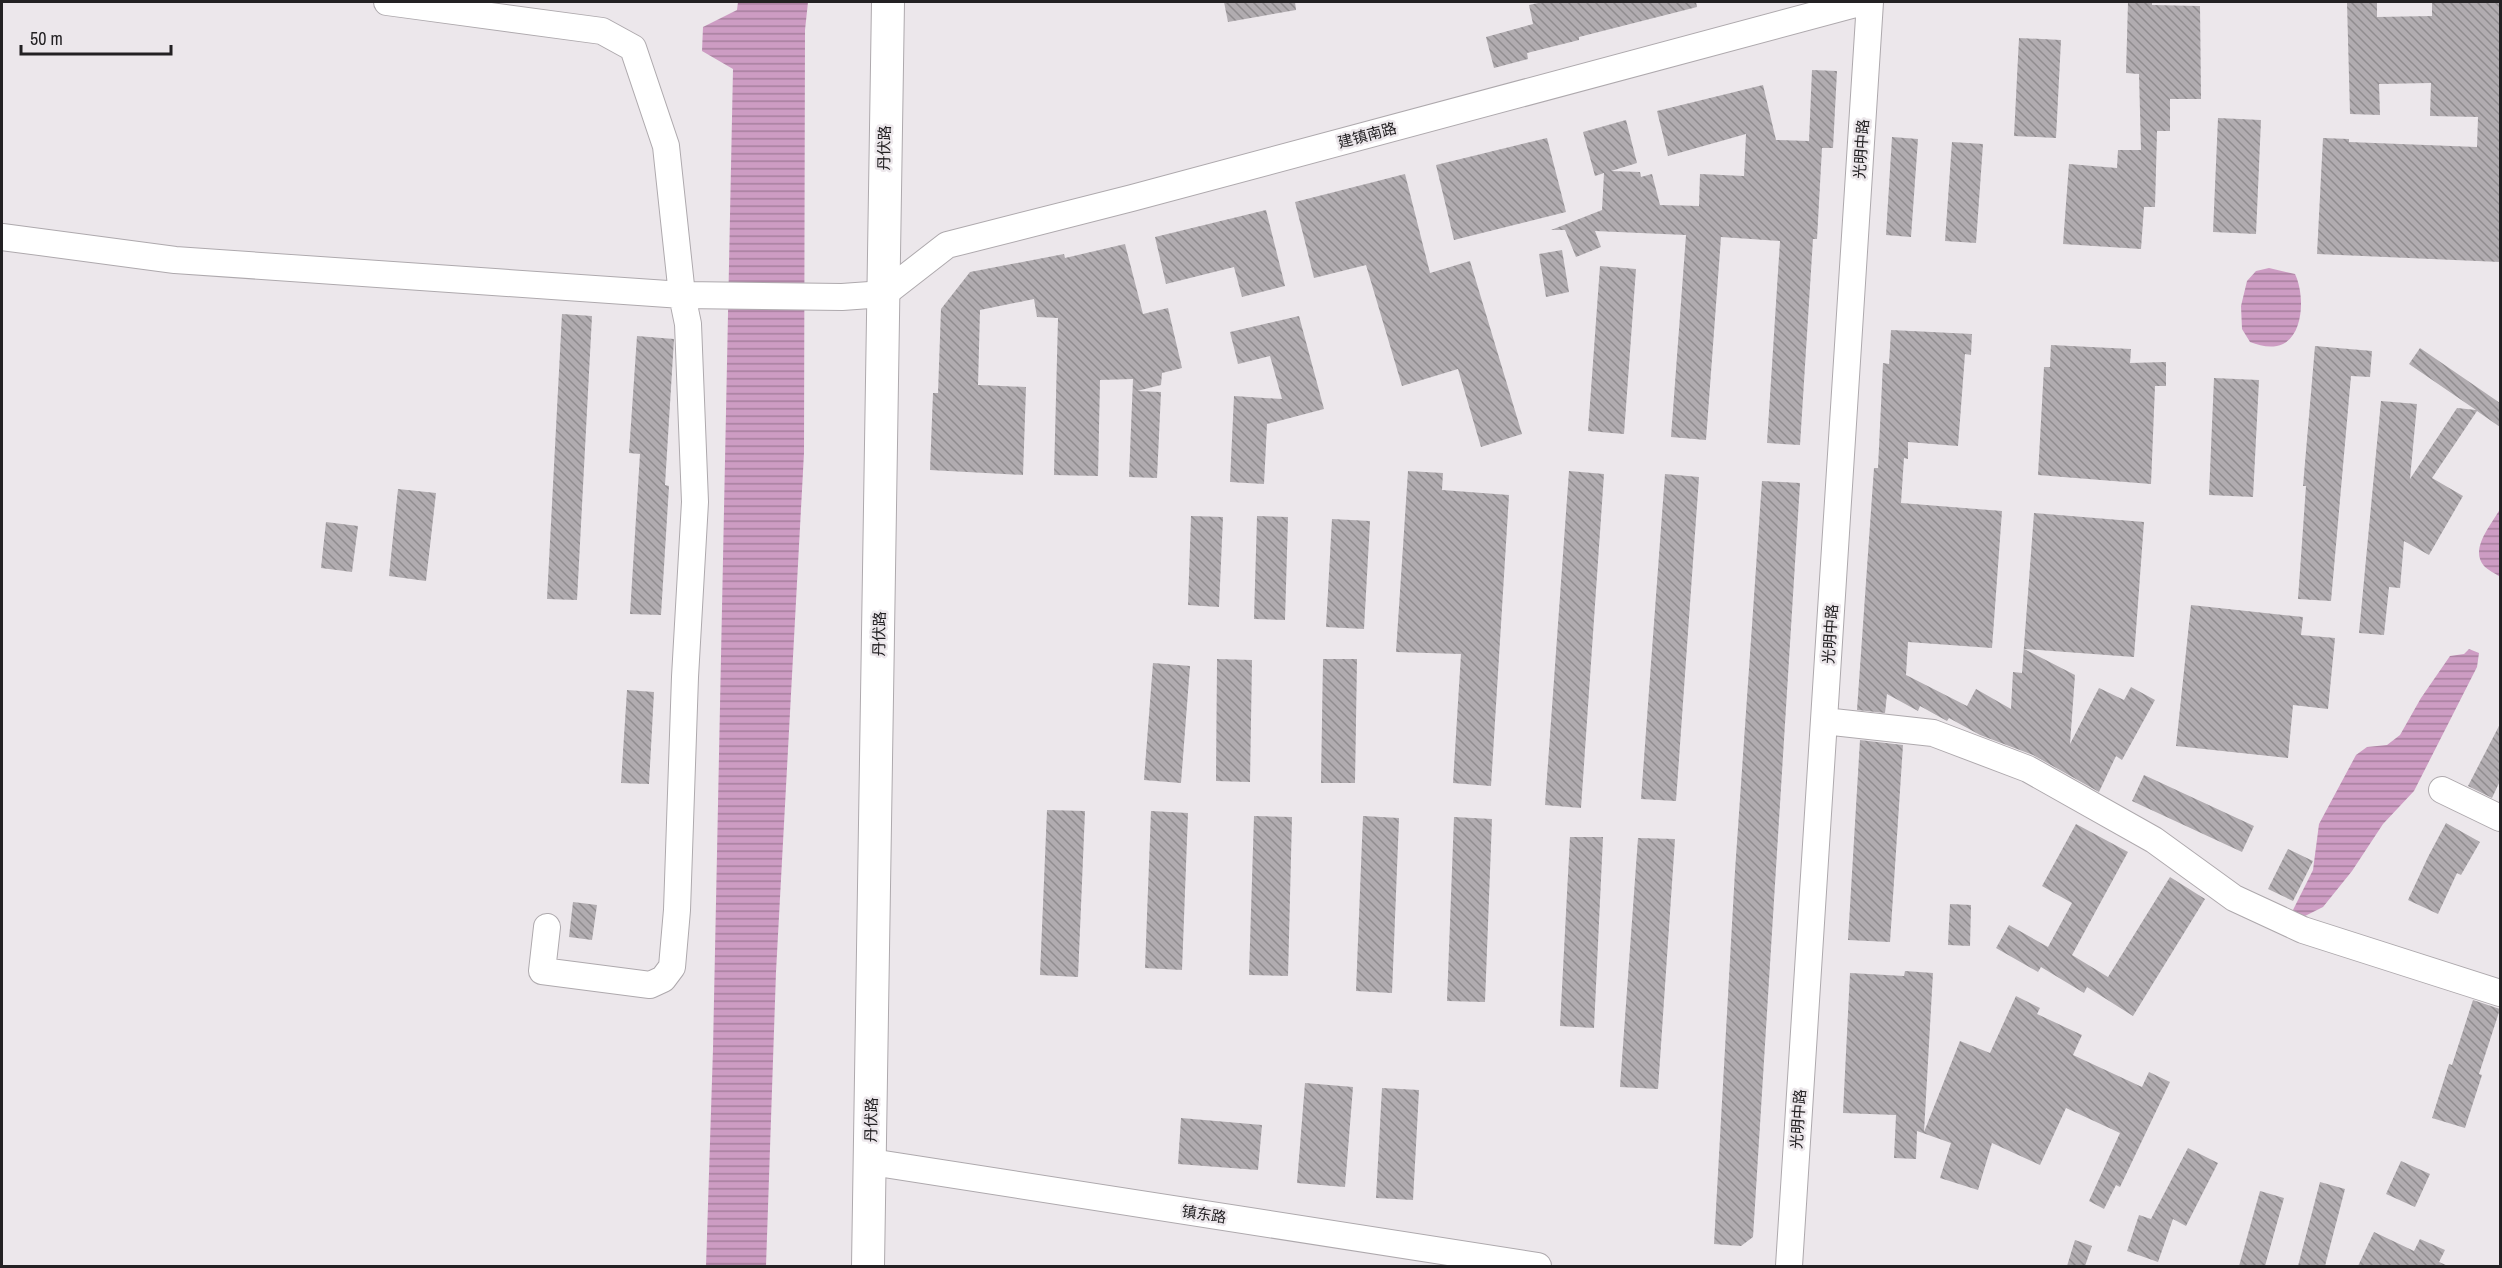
<svg xmlns="http://www.w3.org/2000/svg" width="2502" height="1268" font-family="'Archivo Narrow','Noto Sans SC',sans-serif">
<style>
.water{fill:url(#water-rules)}
.building{fill:url(#building-back-hatch)}
.lines{fill:none;stroke-linecap:round;stroke-linejoin:round}
.minor-casing{stroke:#aea9ad;stroke-width:28}
.major-casing{stroke:#aea9ad;stroke-width:34}
.minor{stroke:#fff;stroke-width:26}
.major{stroke:#fff;stroke-width:32}
.labels{text-anchor:middle;dominant-baseline:central;stroke-width:5;stroke-linejoin:round;paint-order:stroke}
.street-label{font-size:15px;fill:#232123;stroke:#ece7eb}
</style>
<defs>
<pattern id="water-rules" width="6" height="5" patternUnits="userSpaceOnUse" patternTransform="scale(1.5)"><rect width="6" height="5" fill="#cd9cc3"/><path d="M0 2.5h6" fill="none" stroke="#a67f9e"/></pattern>
<pattern id="building-back-hatch" width="6" height="6" patternUnits="userSpaceOnUse" patternTransform="scale(1.5)"><rect width="6" height="6" fill="#b1acb0"/><path d="M-1 5l2 2M0 0l6 6M5-1l2 2" fill="none" stroke="#908c8f"/></pattern>
</defs>
<rect width="100%" height="100%" fill="#ece7eb"/>
<!-- water -->
<path class="water" d="M738 2H808L805 30 804 453 776 972 766 1266H706L713 1049 733 69 702 51 703 27 737 10Z
M2269 268 2295 274C2304 292 2305 333 2283 344 2272 349 2261 346 2250 342L2242 329 2241 306 2247 281 2256 271Z
M2500 509V577C2496 574 2488 570 2484 566 2469 549 2492 524 2500 509Z
M2469 649 2479 653 2477 667 2414 791 2383 824 2352 871 2323 907 2301 918 2290 916 2313 870 2319 824 2356 755 2367 747 2387 745 2400 735 2421 698 2450 656 2464 654Z"/>
<!-- building -->
<path class="building" d="M1224 2H1295L1296 10 1228 22Z
M1543 2H1696L1697 7 1579 37V40L1527 53 1528 59 1494 68 1486 37 1533 24 1529 5Z
M2128 2H2152V5L2200 6 2201 99H2170V131H2157L2155 207H2144L2141 249 2063 244 2069 164 2117 168 2118 150H2141L2139 74 2126 73Z
M2347 2H2377V17L2432 16V2H2500V262L2317 254 2323 138 2349 139V142L2477 147 2478 117 2430 116 2431 83 2379 84 2380 115 2350 114Z
M2019 38 2061 40 2056 138 2014 136Z
M1812 70 1837 71 1833 148H1822L1817 239H1813L1800 445 1767 443 1780 241 1721 237 1706 440 1671 437 1686 235 1595 231 1601 247 1576 257 1565 230H1551L1602 210 1604 173 1595 176 1583 132 1626 120 1637 163 1611 171 1640 172 1641 177 1652 174 1660 205 1699 206 1700 174 1744 176 1746 134 1668 156 1657 111 1763 85 1776 140 1809 141Z
M2218 118 2261 120 2256 234 2213 232Z
M1892 137 1918 139 1911 237 1886 235Z
M1547 138 1566 212 1454 240 1436 165Z
M1952 142 1983 144 1976 243 1945 241Z
M1405 174 1430 273 1470 261 1522 434 1481 447 1458 369 1402 386 1366 265 1314 278 1295 202Z
M1266 210 1285 286 1242 297 1234 267 1166 284 1155 237Z
M1125 244 1143 314 1168 308 1182 368 1162 373 1161 385 1137 391 1161 392 1157 478 1129 477 1133 379 1100 380 1098 476 1054 475 1058 318 1037 317 1034 299 980 310 978 385 1026 387 1023 475 930 470 933 393H938L941 309 970 272 1064 254 1065 258Z
M1562 250 1569 292 1546 297 1539 254Z
M1600 266 1636 269 1624 434 1588 431Z
M562 314 592 316 577 600 547 599Z
M1299 316 1324 409 1267 424 1264 484 1230 482 1234 396 1282 399 1270 356 1238 364 1230 332Z
M1891 330 1972 334 1971 355 1965 354 1958 446 1908 442V459L1904 458 1901 503 2002 511 1992 648 1908 642 1906 675 1967 706 1976 689 2011 709 2013 672 2022 673 2034 513 2144 522 2134 657 2024 649 2075 675 2070 744 2099 688 2124 700 2131 687 2155 700 2122 760 2116 756 2099 792 2033 755 1980 735 1949 718 1947 721 1920 706 1918 711 1887 694 1885 713 1857 710 1874 468H1878L1883 363 1889 364Z
M637 336 674 339 665 485 669 486 661 615 630 614 640 454 629 453Z
M2051 345 2131 349 2130 363 2166 362V386H2155L2151 484 2038 475 2044 367H2050Z
M2315 346 2372 351 2370 377 2351 376 2331 601 2298 599 2306 486H2303Z
M2420 348 2500 403V427L2477 411 2432 478 2463 496 2429 555 2404 541 2400 588 2389 587 2384 635 2359 633 2381 401 2417 404 2410 479 2457 408 2476 410 2409 364Z
M2214 378 2259 380 2253 497 2209 495Z
M1408 471 1443 473 1442 490 1509 495 1491 786 1453 783 1461 654 1396 652Z
M1569 471 1604 474 1581 808 1545 805Z
M1665 474 1699 477 1676 801 1641 799Z
M1762 481 1800 483 1753 1237 1741 1246 1714 1244 1735 871Z
M398 489 436 493 426 581 389 576Z
M1191 516 1223 517 1219 607 1188 605Z
M1257 516 1288 517 1285 620 1254 619Z
M1332 519 1370 521 1364 629 1326 627Z
M326 522 358 526 352 572 321 568Z
M2191 605 2303 617 2301 635 2335 638 2328 709 2293 705 2288 758 2176 746Z
M1217 659 1252 660 1250 782 1216 781Z
M1323 659H1357L1355 783H1321Z
M1153 663 1190 666 1181 783 1144 780Z
M627 690 654 692 649 784 621 783Z
M2500 724V781L2492 798 2468 786Z
M1860 740 1903 745 1890 942 1848 940Z
M2144 775 2254 826 2242 852 2132 801Z
M1047 810 1085 811 1078 977 1040 975Z
M1151 811 1188 813 1182 970 1145 968Z
M1254 816 1292 817 1288 976 1249 975Z
M1363 816 1399 818 1392 993 1356 991Z
M1454 817 1492 819 1485 1002 1447 1001Z
M2446 823 2480 842 2461 875 2457 873 2438 914 2408 900 2428 857Z
M2076 824 2128 852 2072 955 2108 977 2170 877 2205 899 2133 1016 2087 987 2084 993 2041 967 2038 972 1996 948 2009 925 2048 947 2072 903 2042 886Z
M1570 837H1603L1594 1028 1560 1026Z
M1638 838 1675 839 1658 1089 1620 1087Z
M2288 849 2313 861 2293 901 2268 889Z
M573 902 597 905 592 940 569 937Z
M1950 904 1971 905 1970 946 1948 945Z
M1905 971 1933 973 1924 1132 1960 1041 1990 1053 2016 996 2040 1008 2037 1014 2082 1035 2073 1055 2142 1087 2149 1072 2170 1082 2120 1187 2116 1185 2104 1209 2089 1201 2120 1133 2066 1108 2040 1165 1992 1143 1978 1190 1940 1178 1951 1143 1917 1131 1916 1159 1894 1158 1896 1115 1843 1113 1850 973 1904 976Z
M2473 1000 2500 1009 2479 1074 2482 1075 2465 1128 2432 1118 2449 1064 2452 1065Z
M1305 1083 1353 1087 1345 1187 1297 1183Z
M1382 1088 1419 1090 1413 1200 1376 1198Z
M1181 1118 1262 1125 1258 1170 1178 1164Z
M2188 1148 2218 1163 2186 1226 2173 1219 2158 1262 2127 1251 2139 1215 2151 1219Z
M2401 1161 2430 1174 2415 1207 2386 1194Z
M2320 1182 2345 1189 2325 1266H2298Z
M2260 1191 2284 1198 2265 1266H2239Z
M2374 1232 2414 1251 2420 1239 2445 1250 2439 1262 2448 1266H2358Z
M2075 1240 2092 1246 2085 1266H2067Z"/>
<g class="lines">
<defs>
<path id="minor" d="M387 2 602 31 633 48 666 146 682 295 688 324 695 502 685 677 677 910 672 967 663 979 650 985 542 971 547 927
M2 237 175 260 682 295 842 297 884 294 947 245 1132 198 1863 2
M1824 721 1933 733 2028 769 2154 840 2234 898 2303 930 2500 993
M2442 790 2500 818
M871 1162 1538 1266
M1789 1266 1870 2"/>
<path id="major" d="M868 1266 888 2"/>
</defs>
<!-- minor casing -->
<use href="#minor" class="minor-casing"/>
<!-- major casing -->
<use href="#major" class="major-casing"/>
<!-- minor -->
<use href="#minor" class="minor"/>
<!-- major -->
<use href="#major" class="major"/>
</g>
<g class="labels">
<!-- street labels -->
<g class="street-label">
<text transform="translate(1367 135) rotate(-15)">建镇南路</text>
<text transform="translate(884 148) rotate(-89)">丹伏路</text>
<text transform="translate(1861 149) rotate(-86)">光明中路</text>
<text transform="translate(879 634) rotate(-89)">丹伏路</text>
<text transform="translate(1830 634) rotate(-86)">光明中路</text>
<text transform="translate(1798 1119) rotate(-86)">光明中路</text>
<text transform="translate(871 1120) rotate(-89)">丹伏路</text>
<text transform="translate(1204 1214) rotate(9)">镇东路</text>
</g>
</g>
<!-- border -->
<rect width="2502" height="1268" fill="none" stroke="#232123" stroke-width="6"/>
<!-- scale -->
<path d="M21 45v9h150v-9" fill="none" stroke="#232123" stroke-width="3"/>
<text x="30" y="45" font-size="18" fill="#232123" stroke="#ece7eb" stroke-width="4.5" paint-order="stroke">50 m</text>
</svg>
